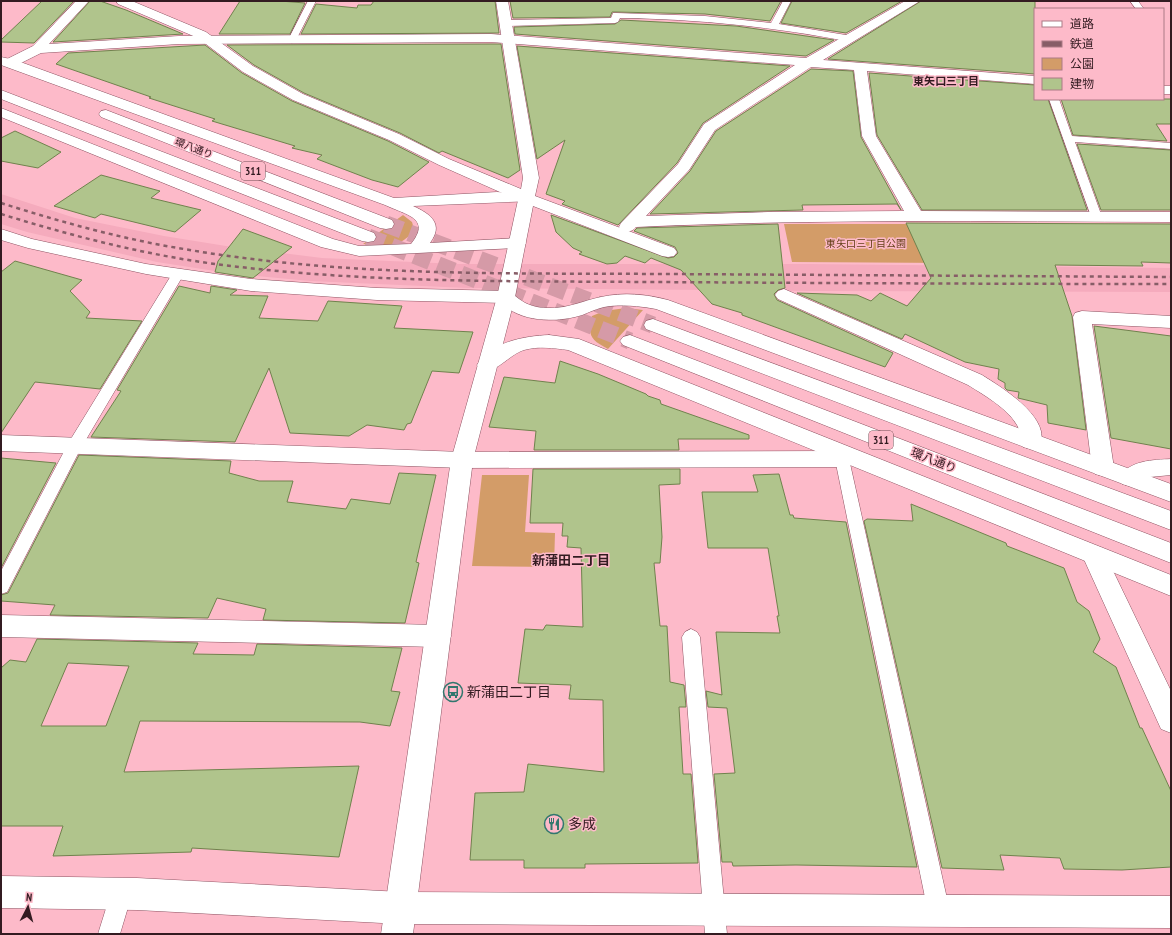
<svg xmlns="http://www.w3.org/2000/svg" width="1172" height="935" font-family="'PT Sans Narrow','Noto Sans JP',sans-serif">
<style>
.built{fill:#f5abbd}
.green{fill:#d39c68}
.building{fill:#b0c48c;stroke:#70824d;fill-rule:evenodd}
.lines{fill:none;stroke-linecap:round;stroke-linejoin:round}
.primary-tunnel{stroke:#d59aa7;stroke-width:17;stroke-dasharray:17 8;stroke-linecap:butt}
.service-casing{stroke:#8e5463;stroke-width:1}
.minor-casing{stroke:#8e5463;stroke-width:1}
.tertiary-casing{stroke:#8e5463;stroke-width:1}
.primary-casing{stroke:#8e5463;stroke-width:1}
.service{fill:#fff;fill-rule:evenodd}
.minor{fill:#fff;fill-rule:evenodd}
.tertiary{fill:#fff;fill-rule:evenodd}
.primary{fill:#fff;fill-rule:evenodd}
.rail{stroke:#875d67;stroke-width:2.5;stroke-dasharray:4 4;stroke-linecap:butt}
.labels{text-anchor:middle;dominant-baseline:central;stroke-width:3;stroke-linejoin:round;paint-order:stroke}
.far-street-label{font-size:10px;fill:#331b21;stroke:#fdbac9}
.far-park-label{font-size:10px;fill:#654019;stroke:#fdbac9}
.far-neighbourhood-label{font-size:11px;font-weight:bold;fill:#331b21;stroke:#fdbac9}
.shield{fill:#fdbac9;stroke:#704b53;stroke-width:1}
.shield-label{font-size:11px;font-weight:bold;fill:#331b21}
.street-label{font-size:12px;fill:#331b21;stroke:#fdbac9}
.neighbourhood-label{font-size:13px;font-weight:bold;fill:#331b21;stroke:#fdbac9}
.near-poi-label{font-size:14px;fill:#331b21;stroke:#fdbac9;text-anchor:start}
</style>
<rect width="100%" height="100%" fill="#fdbac9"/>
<!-- built -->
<path class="built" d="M1 194 75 218 164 236 226 246 322 258 458 264H808L1171 268V292L816 291 468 288 310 281 234 274 157 262 27 232 1 224Z"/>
<!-- green -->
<path class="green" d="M403 215 412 222 414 229C402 249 384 246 363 244Z
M784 224H938L952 263 792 262Z
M626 308 643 310 608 349C591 340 587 336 592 316L604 311Z
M482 475H529L525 532 555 533 554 567 472 566Z"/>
<!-- building -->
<path class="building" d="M42 1H74L34 43 1 42V40Z
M90 1H100L126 10 183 34 53 42Z
M240 1H280L305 3 290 34H219Z
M374 1H495L499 33 301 34 316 4 357 8 358 5H371Z
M510 1H781L770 21 705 14 616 12H612L610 17 513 18Z
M792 1H902L846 33 781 23Z
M921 1H1035V74L828 59Z
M621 20 736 26 834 40 806 56 515 34 514 27 615 24Z
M491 44H501L520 170 508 178 442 151 439 153 400 133 304 93 254 65 227 45Z
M205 45 242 73 292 101 388 141 429 162 398 187 372 180 317 159 322 155 292 148 295 146 212 121 215 119 149 98 151 97 56 64 68 53Z
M517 46 790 66 703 123 677 163 618 225 562 204 565 201 546 194 565 140 537 159Z
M811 69 853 71 861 137 901 210 897 204 802 205 803 210 650 214 690 171 716 131Z
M869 73 1035 85V99H1048L1087 210H922L877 135Z
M1061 99H1171V124H1156L1167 141 1073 135Z
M15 131 61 152 38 168 1 161V138Z
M1077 144 1171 150V210H1101Z
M101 175 160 191 151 198 201 210 175 232 101 214 95 218 54 206Z
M551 215 668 258 674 257 678 253 675 247 634 231 637 228 778 224 785 288 778 290 774 294 777 300 893 353 885 367 742 315V313L712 304 681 270 651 258 645 263 625 256 617 263 607 264 579 254 582 252 573 248 556 232Z
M906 223 1171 224V263L1141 262 1143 266 1055 265 1072 316 1086 430 1048 423 1047 405 1018 398 1019 392 1007 390 1005 388V383L998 379 999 369 965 362 905 334 902 339 797 293 857 295 871 301 880 293 907 306 931 278Z
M243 229 292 247 253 278 215 272 218 261Z
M15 261 82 280 70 291 90 312 86 318 142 321 100 389 35 382 1 433V272Z
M179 286 210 293 211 286 237 290 230 295 268 296 259 318 318 321 328 301 402 306 394 328 473 332 459 373 432 371 411 423 407 424 404 430 367 425 349 436 290 433 269 368 235 442 91 437 121 391 117 390Z
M1094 326 1171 336V449L1111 438Z
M560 361 598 374 646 394 648 396 660 400 661 404 749 435V439H678L679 450H534L536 431 489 427 504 377 555 383Z
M79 455 231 461 229 473 259 481H293L287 502 346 509 351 499 390 504 399 473 436 475 416 562 419 563 405 623 263 620 266 609 217 598 208 618 50 615 55 605 1 601V595L8 593Z
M1 458 56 463 1 568Z
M533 469H680V484L659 485 662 537 660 563H654L660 626H667L670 682 684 685 686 707H679L683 774H691L698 863 585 864V868H524V860H470L475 793 524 792 528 764 604 772 603 700 569 699 571 685 518 683 525 629 543 630 546 625 583 627 581 548 567 547 568 536H562L563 523H530Z
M779 474 790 515H793L794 518 846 522 917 867 796 865 733 866 732 862H722L714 774 735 773 727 708 708 707 706 691 722 695 716 632 780 633 777 616H779L768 548H708L702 492H758L753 475Z
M911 504 1006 543 1007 546 1064 568 1077 602 1089 611 1100 639 1093 652 1116 667 1140 728H1142L1171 791V867L1122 870 1064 869 1060 858 1000 855 1004 870 942 868 864 521 867 519 913 521Z
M37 639 198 643 193 654 254 655 257 644 402 648 391 691 400 692 390 726 360 722 140 721 124 772 359 766 339 857 192 848 191 852 53 856 63 826H1V668L10 660 26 662ZM68 663 129 666 106 726H41Z"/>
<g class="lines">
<!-- primary-tunnel -->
<path class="primary-tunnel" d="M386 224 653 325
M368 237 630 341"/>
<defs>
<path id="service" d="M308 1H316L296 40 292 43 289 42 288 40Z
M783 1H791L779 24 852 36 856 39 852 42C775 27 698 19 620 18L618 22 615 23 505 26 501 23 505 20 611 18 613 13H616L705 16 771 23Z
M1130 1H1138L1144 9H1136Z
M1049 99H1059L1072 136 1171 143V149L1075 142 1102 217 1096 220 1092 219Z
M178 270 184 274 81 448 7 592 1 594V571L69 442 172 274Z
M842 453 847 455 849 459 950 912 947 920 939 923 931 920 928 912 835 459 837 455Z
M691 629 697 632 700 637 727 934H705L682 637 685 632Z
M121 883 129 886 132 894 120 934H98L113 886Z"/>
<path id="minor" d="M76 1H89L49 44 179 36 491 34 806 58 905 1H920L823 60 1035 76V84L867 71 876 136 921 211 1171 212V222C993 221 815 219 636 227 632 232 628 232 621 231L619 227 621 223 678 164 704 124 795 65 491 42 179 44 41 53 15 66H5L3 63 5 60 33 46ZM811 67 854 70 862 136 904 211 768 212 646 216 689 170 715 130Z
M1163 86H1171V94H1163Z
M1 229 32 239 146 264 251 279 377 288 506 291 512 293 515 297 512 301 506 303 377 300 251 291 146 274 28 248 1 240Z
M784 289 982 375C1001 387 1054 419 1039 447L1031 449 1023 447C1020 440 1021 432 1017 425 1007 408 984 395 968 385L778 299 775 295 778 291Z
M1082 311 1171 316V328L1092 324 1114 468 1111 474 1103 476 1095 474 1092 468 1073 317 1075 313Z
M1 435 462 452 835 451 844 447 852 449 855 455 850 465 842 467 462 468 1 451Z
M1171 459V475L1150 477 1130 486 1122 484 1119 478C1129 460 1153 460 1171 459Z
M1 615 438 625 447 628 451 636 447 644 438 647 1 637Z
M1 876 137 878 401 892 1171 896V928L401 924 137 910 1 908Z"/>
<path id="tertiary" d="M116 1H132L206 32 253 66 303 94 399 134 449 159 521 189 523 178 496 1H508L539 178 535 196 674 248 677 252 674 256 668 257 662 256 533 206 515 297 473 460 413 934H381L451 460 497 297 518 200 439 165 389 140 293 100 243 72 198 38 118 4Z
M1094 545 1102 548 1171 691V733L1161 729 1082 555 1086 548Z"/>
<path id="primary" d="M1 57 15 60 394 198 497 192 533 195 535 198 533 201 413 206C431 214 444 224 430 243L517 238 523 239 526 243 523 247 517 248 359 256 321 247 1 117V108L333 239 359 246 411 244C432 218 406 215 385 205L1 65Z
M1 90 374 233 376 237 374 241 368 242 362 241 1 99Z
M106 110 392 220 394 224 392 228 386 229 380 228 101 117 99 114 101 111Z
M506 291C512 293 514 295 519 299 527 305 537 308 547 308 567 309 582 301 601 297 623 292 646 294 668 300L1171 484V502L656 309C639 306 621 304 604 307 594 309 585 315 575 317 549 323 513 321 497 297L500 293Z
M653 319 1171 511V530L646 329 644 325 646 321Z
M549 335 579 339 1171 575V596L568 350C554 348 538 346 524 350 508 355 497 374 480 370L477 365C491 342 524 336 549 335Z
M630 335 1171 543V563L623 345 620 341 623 337Z"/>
</defs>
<!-- service casing -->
<use href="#service" class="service-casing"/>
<!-- minor casing -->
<use href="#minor" class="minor-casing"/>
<!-- tertiary casing -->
<use href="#tertiary" class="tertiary-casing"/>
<!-- primary casing -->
<use href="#primary" class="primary-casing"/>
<!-- service -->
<use href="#service" class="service"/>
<!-- minor -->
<use href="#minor" class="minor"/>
<!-- tertiary -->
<use href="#tertiary" class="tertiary"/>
<!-- primary -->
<use href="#primary" class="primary"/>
<!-- rail -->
<path class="rail" d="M1 203C61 222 122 239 184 249 344 277 507 273 668 274 836 275 1003 276 1171 277
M1 214C69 235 138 253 208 263 354 283 503 281 651 282 824 283 998 284 1171 284"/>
</g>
<!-- icons -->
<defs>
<symbol id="bus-ring" viewBox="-11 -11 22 22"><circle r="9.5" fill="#fdbac9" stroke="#31776e" stroke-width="1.5"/><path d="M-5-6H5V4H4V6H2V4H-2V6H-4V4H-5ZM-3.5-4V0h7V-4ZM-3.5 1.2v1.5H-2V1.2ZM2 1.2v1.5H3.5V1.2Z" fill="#31776e"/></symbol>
<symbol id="restaurant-ring" viewBox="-11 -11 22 22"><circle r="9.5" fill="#fdbac9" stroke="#31776e" stroke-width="1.5"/><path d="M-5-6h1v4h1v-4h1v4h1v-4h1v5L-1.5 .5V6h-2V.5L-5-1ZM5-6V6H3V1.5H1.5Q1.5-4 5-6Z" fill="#31776e"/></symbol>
</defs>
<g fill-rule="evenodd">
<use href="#bus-ring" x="442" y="681" width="22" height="22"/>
<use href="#restaurant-ring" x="543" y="813" width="22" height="22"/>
</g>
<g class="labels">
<!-- far-street labels -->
<g class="far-street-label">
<text transform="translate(194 148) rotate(21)">環八通り</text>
</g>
<!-- far-park labels -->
<g class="far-park-label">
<text x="866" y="243">東矢口三丁目公園</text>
</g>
<!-- far-neighbourhood labels -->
<g class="far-neighbourhood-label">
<text x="946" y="81">東矢口三丁目</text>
</g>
<!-- shield labels -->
<g class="shield">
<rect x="241" y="162" width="24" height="18" rx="3"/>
<rect x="869" y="431" width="24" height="18" rx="3"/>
</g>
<g class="shield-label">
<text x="253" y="171">311</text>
<text x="881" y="440">311</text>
</g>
<!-- street labels -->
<g class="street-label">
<text transform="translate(934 460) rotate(21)">環八通り</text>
</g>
<!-- neighbourhood labels -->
<g class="neighbourhood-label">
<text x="571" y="560">新蒲田二丁目</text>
</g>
<!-- near-poi labels -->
<g class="near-poi-label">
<text x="467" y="692">新蒲田二丁目</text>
<text x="568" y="824">多成</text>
</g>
</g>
<!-- border -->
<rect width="1172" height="935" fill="none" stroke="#331b21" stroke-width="4"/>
<!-- legend -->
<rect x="1034" y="8" width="130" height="92" fill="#fdbac9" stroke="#ac7a86"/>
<rect x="1042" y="21" width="20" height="6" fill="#ffffff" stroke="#ac7a86"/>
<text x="1070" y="28" font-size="12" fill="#331b21">道路</text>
<rect x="1042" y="41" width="20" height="6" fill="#875d67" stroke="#ac7a86"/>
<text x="1070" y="48" font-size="12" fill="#331b21">鉄道</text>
<rect x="1042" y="58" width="20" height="12" fill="#d39c68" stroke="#ac7a86"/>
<text x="1070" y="68" font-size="12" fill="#331b21">公園</text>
<rect x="1042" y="78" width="20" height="12" fill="#b0c48c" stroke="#ac7a86"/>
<text x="1070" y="88" font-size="12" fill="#331b21">建物</text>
<!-- north arrow -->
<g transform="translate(28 907) rotate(6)" stroke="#fdbac9" stroke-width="3" paint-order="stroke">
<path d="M0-3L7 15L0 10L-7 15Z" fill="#331b21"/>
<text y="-6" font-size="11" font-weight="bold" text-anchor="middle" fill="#331b21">N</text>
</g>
</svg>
